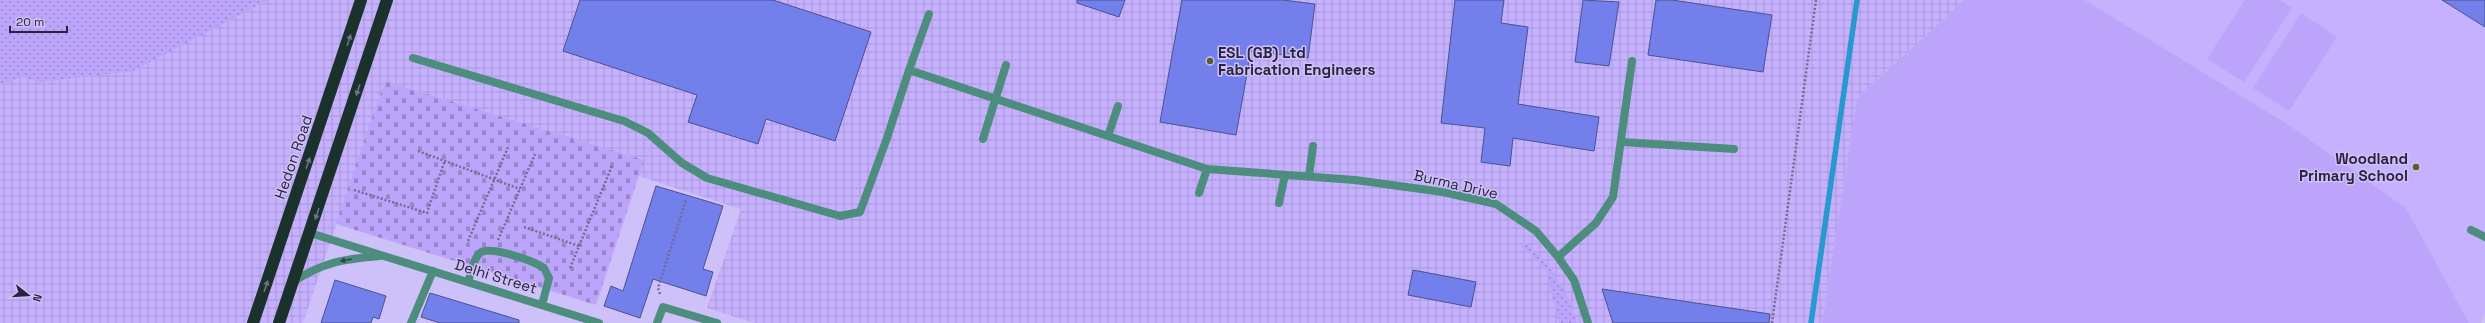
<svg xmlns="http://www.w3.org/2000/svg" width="2485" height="323" font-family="'Space Grotesk',sans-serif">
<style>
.built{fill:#c5b1fe}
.industrial{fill:url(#industrial-grid)}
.grass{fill:url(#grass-dots)}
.cemetery{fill:url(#cemetery-stones)}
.park{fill:#bba4f9}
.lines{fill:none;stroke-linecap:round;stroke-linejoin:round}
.stream{stroke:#2799d0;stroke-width:5.5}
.building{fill:#7380eb;stroke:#49528f}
.path{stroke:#746a92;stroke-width:2.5;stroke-dasharray:2 2;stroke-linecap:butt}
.lane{stroke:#4d8d7d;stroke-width:8}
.street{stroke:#4d8d7d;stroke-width:8}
.highway{stroke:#1b322c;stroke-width:12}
.oneway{fill:#6c7288}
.oneway2{fill:#354351}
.poi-dot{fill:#585f2d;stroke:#cec1f9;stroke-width:1.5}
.labels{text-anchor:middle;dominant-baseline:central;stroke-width:3;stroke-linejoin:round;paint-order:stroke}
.poi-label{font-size:15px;font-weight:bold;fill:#2b233e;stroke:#cec1f9;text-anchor:start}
.street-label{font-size:15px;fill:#2b233e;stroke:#cec1f9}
</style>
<defs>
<pattern id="industrial-grid" width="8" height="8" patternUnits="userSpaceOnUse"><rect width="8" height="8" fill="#c5b1fe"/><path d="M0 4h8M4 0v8" fill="none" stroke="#a998db"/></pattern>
<pattern id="grass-dots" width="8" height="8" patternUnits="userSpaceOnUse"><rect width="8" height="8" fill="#bba4f9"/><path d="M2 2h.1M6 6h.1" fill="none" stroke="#9885cb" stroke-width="1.8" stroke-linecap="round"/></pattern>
<pattern id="cemetery-stones" width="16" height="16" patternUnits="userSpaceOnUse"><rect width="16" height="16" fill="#bba4f9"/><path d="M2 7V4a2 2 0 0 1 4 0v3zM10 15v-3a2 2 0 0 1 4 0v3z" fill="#9885cb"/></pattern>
</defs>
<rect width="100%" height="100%" fill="#cec1f9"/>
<!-- built -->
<path class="built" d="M2085 0H2485V314L2481 323H2469L2406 208 2289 125Z"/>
<!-- industrial -->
<path class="industrial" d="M0 0H1964L1857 99 1822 323H754L707 308 741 209 638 176 643 160 385 81 303 323H0Z"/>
<!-- grass -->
<path class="grass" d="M0 0H268L133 71 39 82 22 77 0 85Z
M1524 242C1554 269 1564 285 1577 323H1559L1546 269 1521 246Z"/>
<!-- cemetery -->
<path class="cemetery" d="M385 81 644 160 596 305 336 224Z"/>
<!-- park -->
<path class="park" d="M1964 0H2085L2289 125 2406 208 2469 323H1822L1857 99Z
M2245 0H2280L2292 8 2244 82 2207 59Z
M2301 13 2337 37 2289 111 2253 88Z"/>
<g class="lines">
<!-- stream -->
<path class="stream" d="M1811 323 1857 0"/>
</g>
<!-- building -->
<path class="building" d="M580 0H773L871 32 835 141 766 119 758 144 688 122 697 95 563 51Z
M1077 0H1125L1119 17 1077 3Z
M1182 0H1283L1315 4 1308 58 1251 51 1236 135 1160 122Z
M1455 0H1504L1501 23 1528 27 1518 104 1599 117 1594 151 1513 138 1510 166 1481 162 1485 128 1441 123Z
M1583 0 1619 2 1609 66 1575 62Z
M1656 0H1672L1772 15 1763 72 1648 55Z
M2442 0H2485V27Z
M656 186 723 206 703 269 713 272 706 296 653 279 640 318 604 306 611 286 623 291Z
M1413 270 1476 282 1471 307 1408 295Z
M335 280 386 296 379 319 373 317 371 323H321Z
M1602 289 1770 314 1769 323H1613Z
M430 293 519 320V323H440L421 317Z"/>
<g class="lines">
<!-- path -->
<path class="path" d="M418 151 520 189
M354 190 427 213 445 160
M524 227 579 246
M498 240 535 154
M468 241 509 145
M570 268 612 166
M660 294 658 288 686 200
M1772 323 1816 0"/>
<!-- lane -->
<path class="lane" d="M413 58 624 121 648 133 682 163 707 178 840 216 860 212 887 138
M1622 142 1734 149
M2471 230 2485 237
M468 282C471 274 473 259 480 253 489 245 534 261 544 268L549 278 542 305
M411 323 433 271"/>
<!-- street -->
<path class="street" d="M929 14 909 70 1207 169 1355 180 1443 192 1496 204 1536 231 1558 257 1574 280 1588 323
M1108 136 1118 106
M887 138 909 70
M983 139 1006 65
M1309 176 1313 146
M1199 193 1207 169
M1279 203 1285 175
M310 233 599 323
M1558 257 1596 223 1613 197 1632 61
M293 282C323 262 344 259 380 256
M657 323 663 307 717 323"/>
<!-- highway -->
<path class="highway" d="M253 323 361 0
M279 323 387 0"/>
</g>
<!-- one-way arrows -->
<defs><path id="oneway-solid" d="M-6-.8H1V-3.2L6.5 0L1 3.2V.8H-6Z"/></defs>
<g class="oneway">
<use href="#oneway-solid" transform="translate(349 40) rotate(-72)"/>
<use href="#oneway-solid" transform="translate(358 90) rotate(108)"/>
<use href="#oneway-solid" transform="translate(308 163) rotate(-71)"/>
<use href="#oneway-solid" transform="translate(317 214) rotate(109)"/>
<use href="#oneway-solid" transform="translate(266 286) rotate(-71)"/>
</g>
<use class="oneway2" href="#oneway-solid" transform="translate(346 260) rotate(170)"/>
<!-- markers -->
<g class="poi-dot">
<circle cx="1210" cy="61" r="4"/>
<circle cx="2416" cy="167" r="4"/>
</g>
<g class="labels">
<!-- poi labels -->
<g class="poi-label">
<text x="1218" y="52">ESL (GB) Ltd<tspan x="1218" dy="17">Fabrication Engineers</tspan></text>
<text x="2408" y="158" text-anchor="end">Woodland<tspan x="2408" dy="17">Primary School</tspan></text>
</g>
<!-- street labels -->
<g class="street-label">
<text transform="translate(293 157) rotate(-71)">Hedon Road</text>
<text transform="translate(1456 184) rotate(13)">Burma Drive</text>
<text transform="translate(496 276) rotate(17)">Delhi Street</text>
</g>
</g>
<!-- north arrow -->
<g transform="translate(28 295) rotate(107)" stroke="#cec1f9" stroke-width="3" paint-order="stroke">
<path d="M0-3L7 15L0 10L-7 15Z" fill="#2b233e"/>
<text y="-6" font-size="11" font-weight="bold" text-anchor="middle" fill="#2b233e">N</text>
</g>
<!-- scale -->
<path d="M10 26v6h57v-6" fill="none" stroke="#2b233e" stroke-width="2"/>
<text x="16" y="26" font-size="12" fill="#2b233e" stroke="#cec1f9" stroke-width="3" paint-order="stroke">20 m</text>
</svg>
